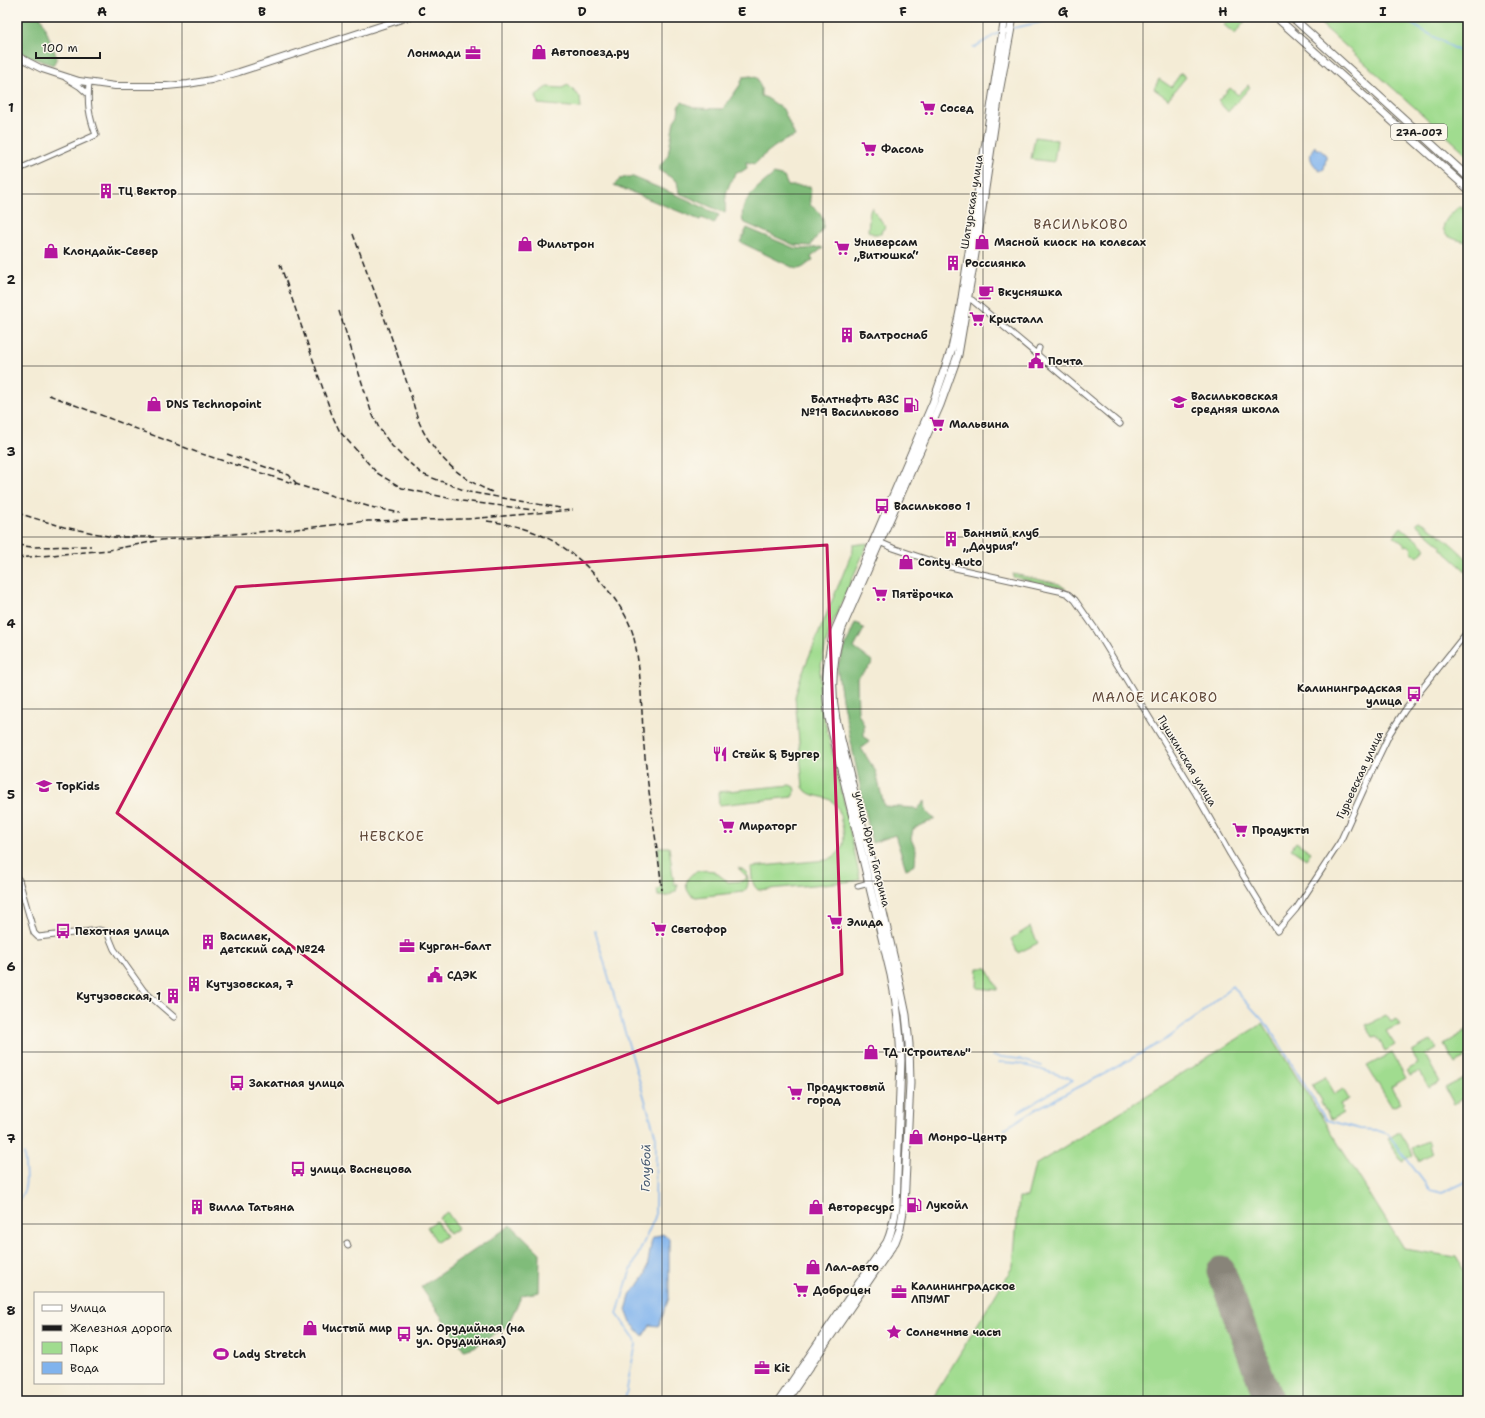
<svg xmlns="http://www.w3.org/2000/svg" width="1485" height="1418" font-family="'Shantell Sans',sans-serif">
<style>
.green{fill:#a0dc8f;stroke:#5e7c56}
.forest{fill:#80bc7a;stroke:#4e6c4b}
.water{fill:#80b3ed;stroke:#4e6884}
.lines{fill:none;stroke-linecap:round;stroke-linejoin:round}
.stream{stroke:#80b3ed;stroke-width:1.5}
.runway{stroke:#888479;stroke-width:29}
.tertiary-casing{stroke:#68655d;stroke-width:7}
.secondary-casing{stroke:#68655d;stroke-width:8}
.primary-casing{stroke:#68655d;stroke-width:9}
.trunk-casing{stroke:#68655d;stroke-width:9}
.tertiary{stroke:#fff;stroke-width:5}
.secondary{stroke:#fff;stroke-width:6}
.primary{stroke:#fff;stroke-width:7}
.trunk{stroke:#fff;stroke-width:7}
.rail{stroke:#1c1c1c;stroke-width:1.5;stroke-dasharray:6 3;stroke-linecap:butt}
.marked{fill:none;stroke:#c2185b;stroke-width:3;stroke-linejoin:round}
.grid{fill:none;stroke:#1c1c1c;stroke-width:1;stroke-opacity:0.55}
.labels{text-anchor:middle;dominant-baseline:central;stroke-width:3;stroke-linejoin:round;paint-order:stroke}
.shield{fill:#fbf7ec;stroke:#5f5e5a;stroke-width:1}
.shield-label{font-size:10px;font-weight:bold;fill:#1c1c1c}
.poi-label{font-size:11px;font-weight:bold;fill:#1c1c1c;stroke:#fbf7ec;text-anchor:start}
.street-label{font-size:11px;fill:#1c1c1c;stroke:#fbf7ec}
.water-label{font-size:12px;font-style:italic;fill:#445870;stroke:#fbf7ec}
.quarter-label{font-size:13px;letter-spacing:1px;fill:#5e4637;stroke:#fbf7ec}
.neatline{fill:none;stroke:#1c1c1c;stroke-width:1.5}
.grid-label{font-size:13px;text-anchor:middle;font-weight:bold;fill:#1c1c1c}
</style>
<rect width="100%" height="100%" fill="#fbf7ec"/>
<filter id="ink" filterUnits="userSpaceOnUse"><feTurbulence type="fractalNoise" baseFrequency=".025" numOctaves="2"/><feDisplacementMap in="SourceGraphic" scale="8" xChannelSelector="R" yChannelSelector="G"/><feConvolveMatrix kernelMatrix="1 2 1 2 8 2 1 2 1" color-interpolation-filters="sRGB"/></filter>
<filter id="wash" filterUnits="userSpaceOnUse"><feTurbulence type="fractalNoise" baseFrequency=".012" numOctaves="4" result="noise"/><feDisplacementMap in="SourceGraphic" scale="16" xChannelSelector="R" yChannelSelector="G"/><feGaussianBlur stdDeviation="0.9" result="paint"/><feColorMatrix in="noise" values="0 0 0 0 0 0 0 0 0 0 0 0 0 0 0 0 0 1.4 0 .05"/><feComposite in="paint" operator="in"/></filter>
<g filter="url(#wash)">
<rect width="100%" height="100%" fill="#f4ecd6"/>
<!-- green -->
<path class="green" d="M1232 17H1241L1245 21 1235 34 1224 25Z
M1313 17H1468V155Z
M1181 73 1186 77 1168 99 1154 89 1159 79 1171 87Z
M568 85 580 97 581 108 538 104 536 95 548 87 562 88Z
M1248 85 1250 87 1228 112 1218 101 1230 88 1238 95Z
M1035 137 1057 140 1054 162 1031 159Z
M873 207 872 209 886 227 882 230 881 234H873L868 231 870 210Z
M1459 207H1468V242C1438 238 1436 225 1459 207Z
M1419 521C1437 531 1453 545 1468 560V573L1440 548 1442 546 1416 524Z
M1401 527 1426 548 1418 557 1411 551 1412 549 1408 545 1406 546 1394 536Z
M868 543 834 620 827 640 820 670 823 714 843 797 860 879 856 881 758 890C751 884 752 876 751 867L827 860C846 852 846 839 841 821 840 815 839 809 835 804 826 793 810 800 803 787L795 697 801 676 853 550V545Z
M1013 574 1059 584 1066 589 1013 577Z
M790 785 794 787 795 791 792 797 719 805 718 792Z
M1296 842 1311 852 1306 859 1291 849Z
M658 847H669L674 884H678L676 891 668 896H658L657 890 661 887Z
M738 868 742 869 747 873C748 880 750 887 743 892L696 897C685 894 683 881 692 874 697 870 708 870 714 871L728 882 744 881 747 877Z
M1030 927 1038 943 1018 953 1011 939Z
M978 968H987L997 987V990L977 988Z
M1386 1015 1391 1022 1396 1019 1400 1025 1394 1027 1386 1031 1395 1045 1385 1051 1377 1036 1373 1037 1366 1025Z
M1263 1023 1404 1249 1456 1257 1468 1277V1401H1273L1225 1268 1217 1271 1265 1401H931L1013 1266 1019 1197H1027L1035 1165Z
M1468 1029V1056L1456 1064 1444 1045Z
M1431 1040 1437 1048 1425 1055 1440 1082 1429 1088 1420 1071 1410 1076 1407 1070 1418 1064 1412 1051Z
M1392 1053 1406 1078 1391 1087 1401 1103 1392 1107 1367 1066Z
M1468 1076V1095L1454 1104 1445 1088Z
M1325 1077 1335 1094 1343 1089 1349 1099 1340 1104 1342 1109 1340 1110 1343 1113 1333 1119 1330 1118 1321 1103 1322 1101 1312 1084Z
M1399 1132 1413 1155 1402 1161 1388 1139Z
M1427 1141 1429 1145 1428 1146 1432 1153 1419 1161 1412 1148Z
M447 1212 458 1228 449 1234 439 1218Z
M436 1221 446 1236 437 1242 427 1227Z"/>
<!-- forest -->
<path class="forest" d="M17 17H41L57 58 53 65 30 57 17 50Z
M751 76 757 78 761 88V96L767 98 783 109 795 136C780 141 765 153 755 164L746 162 747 168 741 172H736C733 177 726 190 726 196 725 202 726 207 725 213L679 193 677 181 660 171V166L668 155 674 121 678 115 679 105 682 102 696 108 723 109 740 85 743 77Z
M774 174 784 177 788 186H810C812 193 809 198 810 205 818 210 827 220 822 230 819 237 813 239 811 246L794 245 743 222C738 200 759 187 774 174Z
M627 177H633L686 199 719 215 714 224 702 218 700 220 614 185 620 179Z
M747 228 794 248 805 249 820 247 823 248 811 257 813 261C806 263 805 269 796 269L740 242Z
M855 623 859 624 864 629 854 648 872 661 871 665 857 678 858 713 864 725V735L869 742 861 748 876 772 884 806 914 808 917 810 925 801C925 810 927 814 935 819L913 829 911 839 916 850 915 865 906 869 895 835 872 843 842 699 837 667Z
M511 1225 540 1253 539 1292 522 1295 507 1326 476 1346 464 1350 421 1287Z"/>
<!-- water -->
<path class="water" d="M1315 146 1316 149H1319L1326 155V159L1324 169 1320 171C1312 164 1306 156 1315 146Z
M662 1234 669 1238V1298L659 1326 650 1325 643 1336 631 1323 626 1310 631 1293 638 1286 646 1274 652 1239Z"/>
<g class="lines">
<!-- stream -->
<path class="stream" d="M1399 17 1468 56
M1013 28 1066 17
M973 48 1000 32
M595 931 656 1137 655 1217 629 1275 617 1314 635 1339 636 1345 630 1371 625 1401
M993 1056 1019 1059 1042 1066
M999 1062 1017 1063 1067 1077 1073 1080 1018 1112
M1004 1129 1038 1108 1106 1073 1168 1038 1195 1018 1233 986 1239 994 1269 1027 1326 1120 1360 1129 1376 1130 1388 1134 1430 1190 1442 1193 1468 1181
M17 1202C30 1191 25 1170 24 1154"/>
<!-- runway -->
<path class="runway" d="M1221 1271 1269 1401"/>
</g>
</g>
<g filter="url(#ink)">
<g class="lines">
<defs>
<path id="tertiary" d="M66 78 79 86 88 94
M17 170 96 135C89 116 87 104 89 83
M965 298 972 300 990 315 1120 424
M1037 354 1039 348
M877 541 893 548 946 566 1059 591 1068 594 1075 600 1096 630 1196 794 1230 854 1277 931 1296 909 1340 842 1378 758 1390 733 1405 710 1468 631
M17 878 19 880 34 933 38 937 100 930 107 932 114 949 144 991 174 1017
M858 886 869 883
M347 1243 348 1246"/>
<path id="secondary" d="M17 56 42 69 79 81 115 86H167L188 84 211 80 239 72 408 17"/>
<path id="primary" d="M779 1401 887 1242C892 1231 894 1220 896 1207L901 1060C900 1031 897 1003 891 975L829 718C824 685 826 668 833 635L933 403 952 348 960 311 1005 17
M786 1401 895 1242 900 1229 904 1206 910 1083 909 1044 906 1015 897 972 876 882 836 719C830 688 832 659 842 628L940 405 958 355 978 236 1000 87 1013 17"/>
<path id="trunk" d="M1276 17 1468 189
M1292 17 1468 177"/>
</defs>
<!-- tertiary casing -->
<use href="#tertiary" class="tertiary-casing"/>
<!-- secondary casing -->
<use href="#secondary" class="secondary-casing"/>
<!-- primary casing -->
<use href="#primary" class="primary-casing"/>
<!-- trunk casing -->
<use href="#trunk" class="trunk-casing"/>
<!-- tertiary -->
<use href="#tertiary" class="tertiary"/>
<!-- secondary -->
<use href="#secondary" class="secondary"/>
<!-- primary -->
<use href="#primary" class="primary"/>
<!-- trunk -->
<use href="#trunk" class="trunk"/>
<!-- rail -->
<path class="rail" d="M353 234C371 283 390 331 406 380 413 399 416 422 428 439 445 465 466 482 495 493
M280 264 332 415 340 432 377 473 402 488 462 501 535 510
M339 311 371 411 379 428 392 446 404 458 422 474 469 492 560 508
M49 395 199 453 342 499 371 507 400 513
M227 454 289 475 297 484
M17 513 64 527 113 537H154
M487 521C541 528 573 547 607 589 618 603 628 617 633 634 642 671 641 708 644 746 648 794 657 842 662 890
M17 545 32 547 91 546
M17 558 109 550 161 540 296 529 368 521 468 519 573 510"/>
</g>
</g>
<!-- marked area -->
<path class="marked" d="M827 545 842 974 498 1103 117 813 236 587Z"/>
<!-- grid -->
<path class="grid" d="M182 17V1401M342 17V1401M502 17V1401M662 17V1401M823 17V1401M983 17V1401M1143 17V1401M1303 17V1401M17 194H1468M17 366H1468M17 537H1468M17 709H1468M17 881H1468M17 1052H1468M17 1224H1468"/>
<!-- icons -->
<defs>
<symbol id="shop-bare" viewBox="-9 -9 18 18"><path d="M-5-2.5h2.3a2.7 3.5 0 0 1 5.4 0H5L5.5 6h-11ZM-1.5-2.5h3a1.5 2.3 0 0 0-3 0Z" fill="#b5179e" stroke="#fbf7ec" stroke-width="2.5" paint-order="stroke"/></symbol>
<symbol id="office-bare" viewBox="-9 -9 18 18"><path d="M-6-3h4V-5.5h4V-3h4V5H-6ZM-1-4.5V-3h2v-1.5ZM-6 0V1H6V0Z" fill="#b5179e" stroke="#fbf7ec" stroke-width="2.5" paint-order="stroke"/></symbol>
<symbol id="supermarket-bare" viewBox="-9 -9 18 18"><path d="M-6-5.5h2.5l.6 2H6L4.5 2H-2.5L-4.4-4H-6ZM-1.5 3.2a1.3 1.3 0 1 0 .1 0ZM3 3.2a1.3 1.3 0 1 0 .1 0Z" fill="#b5179e" stroke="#fbf7ec" stroke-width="2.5" paint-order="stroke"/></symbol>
<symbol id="building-bare" viewBox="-9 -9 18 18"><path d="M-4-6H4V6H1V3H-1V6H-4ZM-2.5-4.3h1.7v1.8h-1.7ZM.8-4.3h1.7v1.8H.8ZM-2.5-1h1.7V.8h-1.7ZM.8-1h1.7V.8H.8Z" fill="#b5179e" stroke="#fbf7ec" stroke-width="2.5" paint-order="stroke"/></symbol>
<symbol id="cafe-bare" viewBox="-9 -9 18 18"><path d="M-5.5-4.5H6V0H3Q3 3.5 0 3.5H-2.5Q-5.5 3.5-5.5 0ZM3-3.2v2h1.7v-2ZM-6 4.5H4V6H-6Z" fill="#b5179e" stroke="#fbf7ec" stroke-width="2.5" paint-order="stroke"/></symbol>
<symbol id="civic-bare" viewBox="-9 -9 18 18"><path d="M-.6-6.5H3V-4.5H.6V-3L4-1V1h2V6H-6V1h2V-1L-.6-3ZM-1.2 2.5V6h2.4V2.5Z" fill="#b5179e" stroke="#fbf7ec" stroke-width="2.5" paint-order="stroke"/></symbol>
<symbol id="school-bare" viewBox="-9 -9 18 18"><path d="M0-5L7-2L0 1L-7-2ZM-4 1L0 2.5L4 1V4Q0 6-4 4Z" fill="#b5179e" stroke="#fbf7ec" stroke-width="2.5" paint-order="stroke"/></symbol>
<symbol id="fuel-bare" viewBox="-9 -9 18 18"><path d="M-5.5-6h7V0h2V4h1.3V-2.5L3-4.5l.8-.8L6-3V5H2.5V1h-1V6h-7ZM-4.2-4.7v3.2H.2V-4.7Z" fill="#b5179e" stroke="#fbf7ec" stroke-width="2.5" paint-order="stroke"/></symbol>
<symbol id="bus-bare" viewBox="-9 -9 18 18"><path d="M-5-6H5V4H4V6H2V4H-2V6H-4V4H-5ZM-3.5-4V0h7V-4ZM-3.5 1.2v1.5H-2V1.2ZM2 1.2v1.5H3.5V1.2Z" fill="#b5179e" stroke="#fbf7ec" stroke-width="2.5" paint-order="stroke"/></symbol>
<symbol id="restaurant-bare" viewBox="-9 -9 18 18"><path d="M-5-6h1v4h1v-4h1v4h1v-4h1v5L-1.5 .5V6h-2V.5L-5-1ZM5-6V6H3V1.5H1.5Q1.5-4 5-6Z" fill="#b5179e" stroke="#fbf7ec" stroke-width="2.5" paint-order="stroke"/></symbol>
<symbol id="sight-bare" viewBox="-9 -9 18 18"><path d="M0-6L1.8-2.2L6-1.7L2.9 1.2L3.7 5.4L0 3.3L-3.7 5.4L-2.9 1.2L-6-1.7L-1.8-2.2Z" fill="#b5179e" stroke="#fbf7ec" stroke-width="2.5" paint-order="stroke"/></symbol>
<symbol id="stadium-bare" viewBox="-9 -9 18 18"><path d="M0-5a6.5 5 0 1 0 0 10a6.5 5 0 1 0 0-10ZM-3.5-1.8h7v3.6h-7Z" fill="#b5179e" stroke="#fbf7ec" stroke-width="2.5" paint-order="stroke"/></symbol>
</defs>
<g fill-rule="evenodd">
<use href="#shop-bare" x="528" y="41" width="22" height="22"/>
<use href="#office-bare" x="462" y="42" width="22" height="22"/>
<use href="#supermarket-bare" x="917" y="97" width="22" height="22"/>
<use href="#supermarket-bare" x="858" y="138" width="22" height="22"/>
<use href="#building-bare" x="95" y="180" width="22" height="22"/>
<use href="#shop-bare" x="971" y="231" width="22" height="22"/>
<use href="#shop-bare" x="514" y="233" width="22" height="22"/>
<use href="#supermarket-bare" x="831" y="237" width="22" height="22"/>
<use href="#shop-bare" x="40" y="240" width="22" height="22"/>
<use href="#building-bare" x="942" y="252" width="22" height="22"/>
<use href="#cafe-bare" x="975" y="281" width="22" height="22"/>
<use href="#supermarket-bare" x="966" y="308" width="22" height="22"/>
<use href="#building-bare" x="836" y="324" width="22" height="22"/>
<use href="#civic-bare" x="1025" y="350" width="22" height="22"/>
<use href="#school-bare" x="1168" y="391" width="22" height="22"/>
<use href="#shop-bare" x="143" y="393" width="22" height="22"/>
<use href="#fuel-bare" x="900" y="394" width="22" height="22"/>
<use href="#supermarket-bare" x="926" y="413" width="22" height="22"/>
<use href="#bus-bare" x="871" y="495" width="22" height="22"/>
<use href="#building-bare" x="940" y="528" width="22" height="22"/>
<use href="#shop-bare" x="895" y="551" width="22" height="22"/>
<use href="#supermarket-bare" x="869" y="583" width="22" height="22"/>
<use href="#bus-bare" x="1403" y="683" width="22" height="22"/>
<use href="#restaurant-bare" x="709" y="743" width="22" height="22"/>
<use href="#school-bare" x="33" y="775" width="22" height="22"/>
<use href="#supermarket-bare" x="716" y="815" width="22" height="22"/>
<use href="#supermarket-bare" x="1229" y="819" width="22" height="22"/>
<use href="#supermarket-bare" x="824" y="911" width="22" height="22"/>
<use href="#supermarket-bare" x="648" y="918" width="22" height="22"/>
<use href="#bus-bare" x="52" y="920" width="22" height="22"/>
<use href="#building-bare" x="197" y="931" width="22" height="22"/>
<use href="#office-bare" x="396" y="935" width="22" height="22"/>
<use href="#civic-bare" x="424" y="964" width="22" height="22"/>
<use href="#building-bare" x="183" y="973" width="22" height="22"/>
<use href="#building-bare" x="162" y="985" width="22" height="22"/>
<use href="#shop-bare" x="860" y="1041" width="22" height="22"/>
<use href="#bus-bare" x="226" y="1072" width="22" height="22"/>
<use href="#supermarket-bare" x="784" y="1082" width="22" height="22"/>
<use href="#shop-bare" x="905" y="1126" width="22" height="22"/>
<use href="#bus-bare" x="287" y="1158" width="22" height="22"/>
<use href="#fuel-bare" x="903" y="1194" width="22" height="22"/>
<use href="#building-bare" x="186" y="1196" width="22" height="22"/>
<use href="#shop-bare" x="805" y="1196" width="22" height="22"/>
<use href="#shop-bare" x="802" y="1256" width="22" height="22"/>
<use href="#supermarket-bare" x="790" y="1279" width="22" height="22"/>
<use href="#office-bare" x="888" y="1281" width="22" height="22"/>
<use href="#shop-bare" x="299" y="1317" width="22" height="22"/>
<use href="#sight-bare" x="883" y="1321" width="22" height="22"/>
<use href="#bus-bare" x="393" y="1323" width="22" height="22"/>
<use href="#stadium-bare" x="210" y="1343" width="22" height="22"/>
<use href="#office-bare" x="751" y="1357" width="22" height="22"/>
</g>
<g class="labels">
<!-- shield labels -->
<rect class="shield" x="1391" y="124" width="56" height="16" rx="3"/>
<g class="shield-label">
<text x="1419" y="132">27А-007</text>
</g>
<!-- poi labels -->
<g class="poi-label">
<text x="551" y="52">Автопоезд.ру</text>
<text x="461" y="53" text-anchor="end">Лонмади</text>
<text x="940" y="108">Сосед</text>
<text x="881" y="149">Фасоль</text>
<text x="118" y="191">ТЦ Вектор</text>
<text x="854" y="242">Универсам<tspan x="854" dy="13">„Витюшка“</tspan></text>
<text x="994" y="242">Мясной киоск на колесах</text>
<text x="537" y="244">Фильтрон</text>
<text x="63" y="251">Клондайк-Север</text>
<text x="965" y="263">Россиянка</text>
<text x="998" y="292">Вкусняшка</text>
<text x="989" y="319">Кристалл</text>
<text x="859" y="335">Балтроснаб</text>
<text x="1048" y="361">Почта</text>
<text x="1191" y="396">Васильковская<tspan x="1191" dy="13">средняя школа</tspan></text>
<text x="899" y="399" text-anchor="end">Балтнефть АЗС<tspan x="899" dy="13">№19 Васильково</tspan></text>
<text x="166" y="404">DNS Technopoint</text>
<text x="949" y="424">Мальвина</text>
<text x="894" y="506">Васильково 1</text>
<text x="963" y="533">Банный клуб<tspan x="963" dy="13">„Даурия“</tspan></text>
<text x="918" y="562">Conty Auto</text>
<text x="892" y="594">Пятёрочка</text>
<text x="1402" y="688" text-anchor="end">Калининградская<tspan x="1402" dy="13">улица</tspan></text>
<text x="732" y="754">Стейк &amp; Бургер</text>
<text x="56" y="786">TopKids</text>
<text x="739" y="826">Мираторг</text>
<text x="1252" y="830">Продукты</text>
<text x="847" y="922">Элида</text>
<text x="671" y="929">Светофор</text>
<text x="75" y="931">Пехотная улица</text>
<text x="220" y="936">Василек,<tspan x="220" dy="13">детский сад №24</tspan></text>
<text x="419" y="946">Курган-балт</text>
<text x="447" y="975">СДЭК</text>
<text x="206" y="984">Кутузовская, 7</text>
<text x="161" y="996" text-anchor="end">Кутузовская, 1</text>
<text x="883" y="1052">ТД "Строитель"</text>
<text x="249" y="1083">Закатная улица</text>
<text x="807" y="1087">Продуктовый<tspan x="807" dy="13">город</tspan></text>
<text x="928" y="1137">Монро-Центр</text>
<text x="310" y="1169">улица Васнецова</text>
<text x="926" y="1205">Лукойл</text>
<text x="209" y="1207">Вилла Татьяна</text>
<text x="828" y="1207">Авторесурс</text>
<text x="825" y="1267">Лал-авто</text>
<text x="911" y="1286">Калининградское<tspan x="911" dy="13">ЛПУМГ</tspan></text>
<text x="813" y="1290">Доброцен</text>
<text x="322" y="1328">Чистый мир</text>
<text x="416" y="1328">ул. Орудийная (на<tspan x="416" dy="13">ул. Орудийная)</tspan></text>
<text x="906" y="1332">Солнечные часы</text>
<text x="233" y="1354">Lady Stretch</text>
<text x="774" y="1368">Kit</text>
</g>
<!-- street labels -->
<g class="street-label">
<text transform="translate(972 202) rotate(-81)">Шатурская улица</text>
<text transform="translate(1187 761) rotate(59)">Пушкинская улица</text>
<text transform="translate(1360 775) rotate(-65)">Гурьевская улица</text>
<text transform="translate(872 849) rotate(76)">улица Юрия Гагарина</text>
</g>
<!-- water labels -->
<g class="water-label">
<text transform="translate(646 1168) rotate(-89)">Голубой</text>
</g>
<!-- quarter labels -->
<g class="quarter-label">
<text x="1081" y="224">ВАСИЛЬКОВО</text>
<text x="1155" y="697">МАЛОЕ ИСАКОВО</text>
<text x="392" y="836">НЕВСКОЕ</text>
</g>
</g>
<!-- margin -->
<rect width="1485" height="1418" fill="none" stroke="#fbf7ec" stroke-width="44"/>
<!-- legend -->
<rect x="34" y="1292" width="130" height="92" fill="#fbf7ec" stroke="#a29f99"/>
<rect x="42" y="1305" width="20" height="6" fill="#ffffff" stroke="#a29f99"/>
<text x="70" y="1312" font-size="12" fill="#1c1c1c">Улица</text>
<rect x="42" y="1325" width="20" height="6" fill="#1c1c1c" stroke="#a29f99"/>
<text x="70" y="1332" font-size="12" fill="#1c1c1c">Железная дорога</text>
<rect x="42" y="1342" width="20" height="12" fill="#a0dc8f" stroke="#a29f99"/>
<text x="70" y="1352" font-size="12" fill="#1c1c1c">Парк</text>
<rect x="42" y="1362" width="20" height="12" fill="#80b3ed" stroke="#a29f99"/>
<text x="70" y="1372" font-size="12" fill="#1c1c1c">Вода</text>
<!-- scale -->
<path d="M36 52v6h64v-6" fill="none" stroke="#1c1c1c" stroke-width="2"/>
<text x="42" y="52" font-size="12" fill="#1c1c1c" stroke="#fbf7ec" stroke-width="3" paint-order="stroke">100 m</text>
<rect x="22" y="22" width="1441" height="1374" class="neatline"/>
<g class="grid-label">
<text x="102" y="16">A</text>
<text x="262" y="16">B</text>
<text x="422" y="16">C</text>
<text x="582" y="16">D</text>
<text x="742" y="16">E</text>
<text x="903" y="16">F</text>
<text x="1063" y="16">G</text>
<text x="1223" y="16">H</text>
<text x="1383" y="16">I</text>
<text x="11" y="112">1</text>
<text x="11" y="284">2</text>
<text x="11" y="456">3</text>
<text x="11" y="628">4</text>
<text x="11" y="799">5</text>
<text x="11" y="971">6</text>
<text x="11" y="1143">7</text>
<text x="11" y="1315">8</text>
</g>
</svg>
